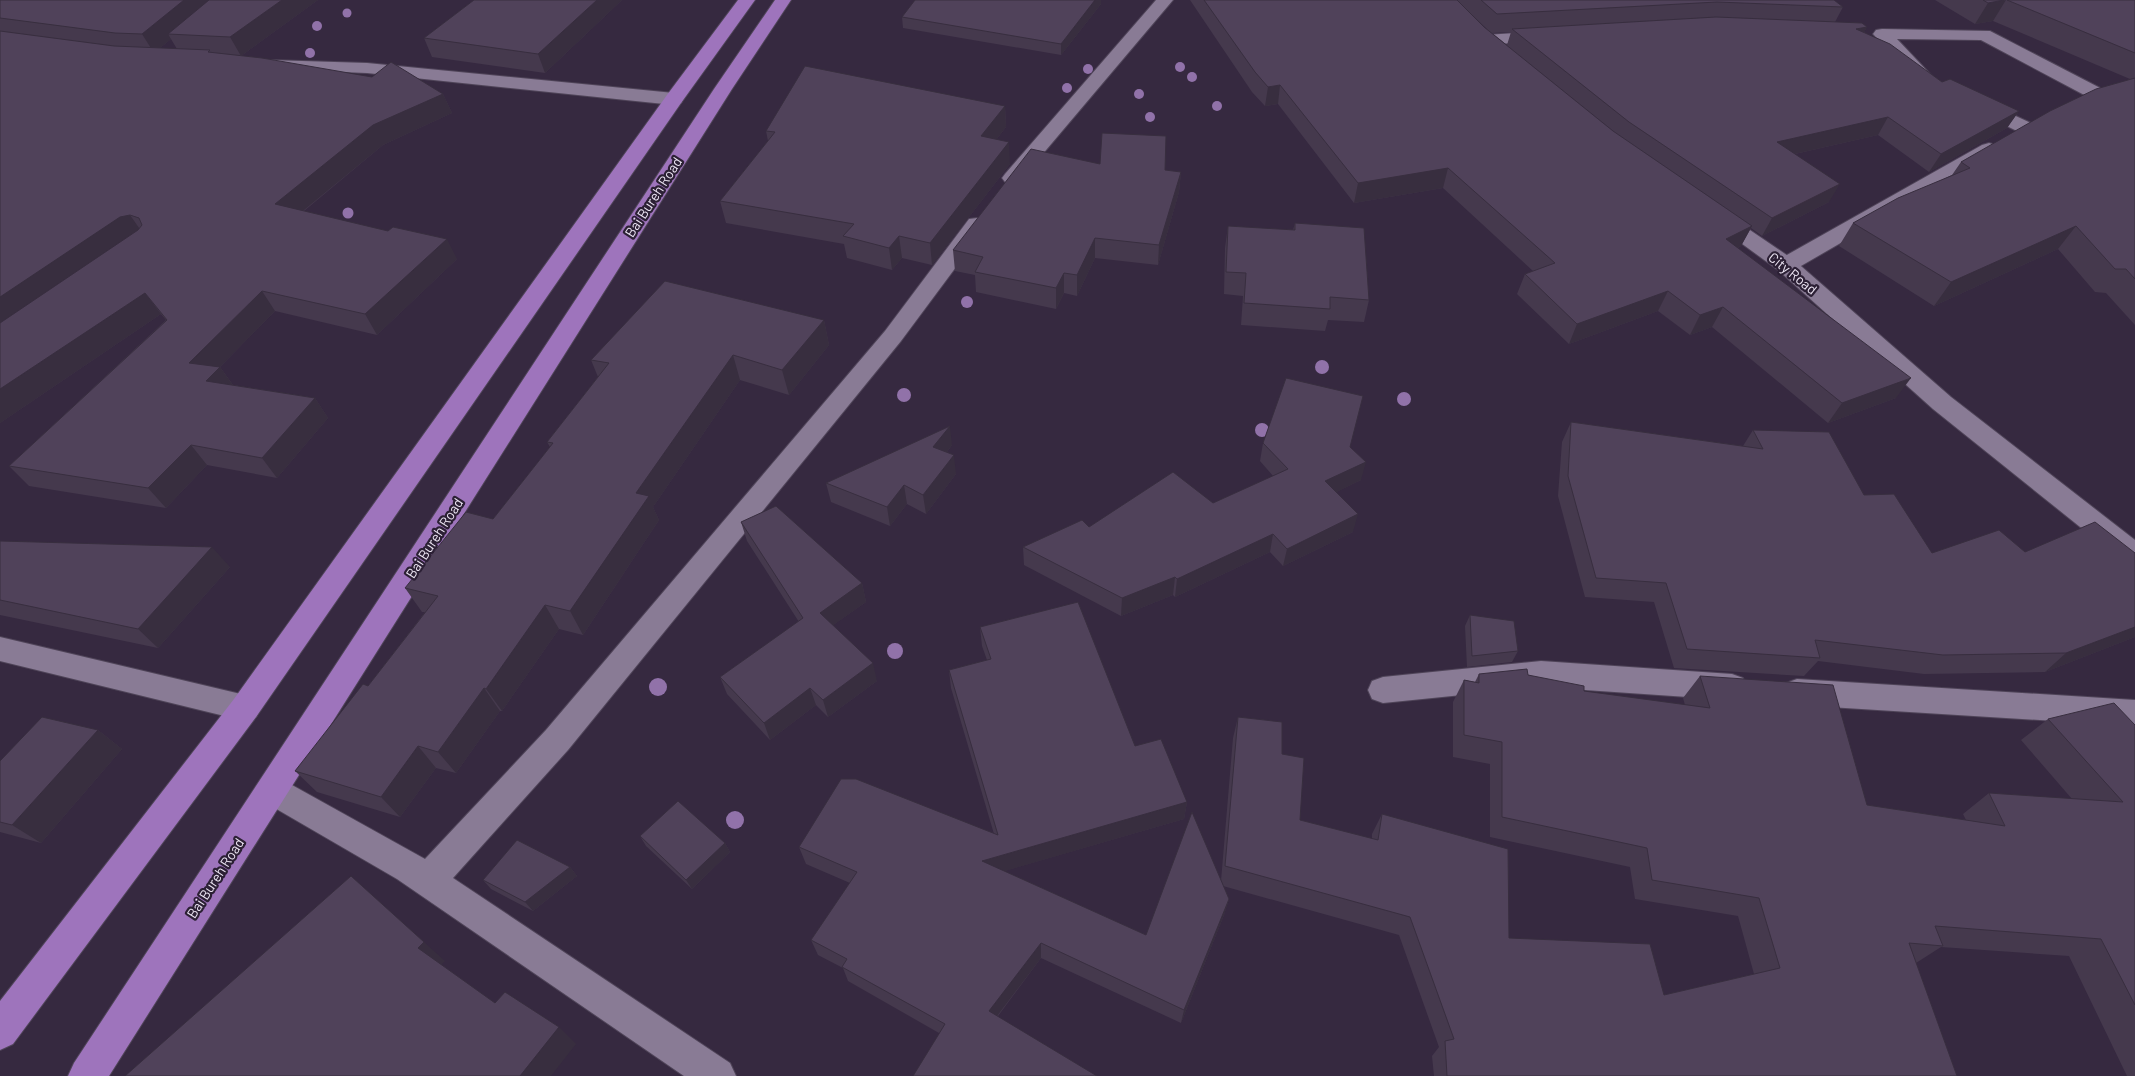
<svg xmlns="http://www.w3.org/2000/svg" width="2135" height="1076" font-family="Barlow,sans-serif">
<style>
.lines{fill:none;stroke-linecap:round;stroke-linejoin:round}
.minor-casing{stroke:#4f4458;stroke-width:2}
.secondary-casing{stroke:#4f4458;stroke-width:2}
.trunk-casing{stroke:#4f4458;stroke-width:2}
.minor{fill:#897b95;fill-rule:evenodd}
.secondary{fill:#897b95;fill-rule:evenodd}
.trunk{fill:#9e74bc;fill-rule:evenodd}
.tree{fill:#9172a9}
.wall{fill:#45394d;fill-rule:evenodd}
.shaded-wall{fill:#382e3f}
.building{fill:#50425a;stroke:#382e3f}
.labels{text-anchor:middle;dominant-baseline:central;stroke-width:4.5;stroke-linejoin:round;paint-order:stroke}
.street-label{font-size:14px;fill:#eee7f5;stroke:#2c2035}
</style>
<rect width="100%" height="100%" fill="#362940"/>
<g class="lines">
<defs>
<path id="minor" d="M1156 0H1173L1019 182 1012 184 1005 182 1002 178 1005 174Z
M1882 29 1990 31 2104 90 2106 94 2104 98 2097 100 2090 98 1981 40 1897 39 1932 76 1929 80 1923 82 1917 80 1873 34 1876 30Z
M1546 31 1552 32 1555 36 1552 40 1486 45 1480 44 1477 40 1480 36 1486 35Z
M270 60 367 63 674 93 681 95 683 99 681 103 674 105 367 73 264 69 261 65 264 61Z
M1979 99 2033 124 2036 128 2033 132 2026 134 2019 132 1972 109 1970 105 1972 101Z
M1989 143 1996 145 1999 149 1996 153 1794 270 1786 272 1778 270 1775 265 1778 260 1982 145Z
M977 218 985 219 988 224 901 341 568 750 453 878 730 1063 736 1076H684L397 879 261 800 256 790 261 780 272 775 283 780 425 859 546 730 885 331 969 219Z
M0 637 245 695 256 699 260 708 256 717 245 721 0 661Z
M1541 661 1732 674 1743 678 1747 687 1743 696 1732 700 1541 687 1383 703 1372 699 1368 690 1372 681 1383 677Z
M1797 679 2135 700V726L1797 705 1786 701 1782 692 1786 683Z"/>
<path id="secondary" d="M1715 209 1722 211 1794 260 1951 397 2135 540V566L2125 563 1933 409 1778 270 1708 219 1704 215 1708 211Z"/>
<path id="trunk" d="M738 0H755L681 103 256 717 13 1044 0 1050V1001L234 699 667 95Z
M775 0H791L732 89 109 1076H68L74 1063 714 89Z"/>
</defs>
<!-- minor casing -->
<use href="#minor" class="minor-casing"/>
<!-- secondary casing -->
<use href="#secondary" class="secondary-casing"/>
<!-- trunk casing -->
<use href="#trunk" class="trunk-casing"/>
<!-- minor -->
<use href="#minor" class="minor"/>
<!-- secondary -->
<use href="#secondary" class="secondary"/>
<!-- trunk -->
<use href="#trunk" class="trunk"/>
</g>
<!-- trees -->
<g class="tree">
<circle cx="347" cy="13" r="4.5"/>
<circle cx="317" cy="26" r="5"/>
<circle cx="310" cy="53" r="5"/>
<circle cx="1180" cy="67" r="5"/>
<circle cx="1088" cy="69" r="5"/>
<circle cx="1192" cy="77" r="5"/>
<circle cx="1067" cy="88" r="5"/>
<circle cx="1139" cy="94" r="5"/>
<circle cx="1217" cy="106" r="5"/>
<circle cx="1150" cy="117" r="5"/>
<circle cx="348" cy="213" r="5.5"/>
<circle cx="967" cy="302" r="6"/>
<circle cx="1322" cy="367" r="7"/>
<circle cx="904" cy="395" r="7"/>
<circle cx="1404" cy="399" r="7"/>
<circle cx="1262" cy="430" r="7"/>
<circle cx="895" cy="651" r="8"/>
<circle cx="658" cy="687" r="9"/>
<circle cx="735" cy="820" r="9"/>
</g>
<!-- wall -->
<path class="wall" d="M0 0H318L241 56 443 94 452 113 383 145 304 211 457 259 377 335 275 311 220 367 233 385 315 398 328 418 277 478 207 465 166 508 29 486 9 466 166 320 161 314 0 423ZM171 39 177 49 160 48Z
M474 0H622L545 73 432 57 424 38Z
M1190 0H1834L1843 7 1835 22 1867 27 1864 32 1942 82 2019 111 2007 128 1929 172 1878 135 1795 154 1829 202 1762 236 1751 228 1741 246 1738 248 1896 398 1828 423 1712 327 1690 335 1658 311 1569 344 1517 294 1525 274 1533 271 1443 188 1354 203 1278 104 1265 106 1252 92ZM1466 9 1489 31 1484 27ZM1511 32 1507 45 1492 33Z
M1935 0H2135V325L2106 293 2095 292 2058 249 1934 306 1839 246 1853 223 1952 175 1961 162 2130 79 1993 21 1975 24Z
M1101 4 1061 55 903 28 902 17Z
M1005 106 1006 127 996 140 1010 164 932 265 902 258 892 270 847 258 844 244 726 223 720 201 768 141 766 131Z
M1100 164 1181 172 1179 192 1158 265 1095 258 1077 296 1064 293 1056 309 976 292 975 275 955 271 953 250Z
M1295 223 1369 300 1364 322 1328 320 1325 331 1241 325 1243 296 1224 294 1225 248 1228 226 1293 230Z
M824 320 829 345 789 395 740 380 653 507 659 520 583 635 559 629 502 711H500L456 773 436 768 400 817 317 792 295 771 368 686 425 612H422L405 588 493 519 550 447 547 442 598 377 591 360Z
M1571 422 1743 446 1753 430 1864 495 1932 553 2025 552 2135 637 2045 672 1924 674 1818 661 1804 676 1674 668 1654 602 1585 597 1558 496 1562 442Z
M1263 443 1350 447 1361 480 1336 492 1353 532 1283 566 1270 552 1175 597 1173 595 1121 616 1024 565 1023 547 1089 527 1213 503 1273 476 1260 461Z
M952 445 947 452 956 474 926 514 907 504 890 526 831 502 826 483Z
M741 522 862 583 866 602 833 625 877 681 828 717 816 705 770 740 727 694 720 677 799 622 747 541Z
M0 541 230 567 158 648 0 615Z
M1470 615 1518 651 1512 662 1467 667 1465 626Z
M980 627 1135 746 1187 802 1184 819 1004 871 1146 935 1221 881 1233 738 1238 717 1282 754 1300 820 1372 839V834L1382 814 1509 938 1664 995 1754 974 1738 916 1635 899 1630 867 1490 837V764L1453 757V702L1464 680 1475 682 1479 674 1528 675 1584 691 1685 705 1683 698 1700 676 1867 805 1966 820 1963 814 1989 793 2072 799 2021 740 2048 719 2135 725V1076H2127L2069 956 1941 947 1916 963 1957 1076H1434L1432 1056 1439 1047 1399 935 1223 886 1229 899 1224 915 1181 1023 1041 958 998 1016 939 1033 848 981 843 968 818 955 811 940 850 883 806 864 799 847 994 834 951 688 949 670 987 660 982 646Z
M98 730 122 749 41 843 0 832V761Z
M640 836 725 843 730 852 692 889 646 846Z
M570 867 577 876 533 911 491 889 483 880Z"/>
<!-- shaded-wall -->
<path class="shaded-wall" d="M184 0H218L168 34 171 39 154 53 142 34Z
M282 0H318L241 56 230 37Z
M597 0H622L545 73 538 54Z
M1095 0H1101V4L1061 55V44Z
M2006 0 1993 21 1975 24 1988 3Z
M1867 27 1858 44 1856 29Z
M1280 85 1278 104 1265 106 1268 87Z
M443 94 452 113 383 145 287 224 275 204 373 125Z
M1005 106 1006 127 982 158 981 136Z
M2019 111 2007 128 1929 172 1941 154Z
M1888 117 1878 135 1768 160 1777 142Z
M1009 142 1010 164 932 265 930 243Z
M1448 168 1443 188 1354 203 1358 183Z
M1181 172 1179 192 1158 265 1159 245Z
M1840 184 1829 202 1762 236 1772 218Z
M130 215 144 235 0 330V297L120 217Z
M1752 226 1741 246 1716 259 1726 239Z
M2076 226 2058 249 1934 306 1951 282Z
M899 236 902 258 892 270 889 248Z
M1095 238V258L1077 296V275Z
M447 239 457 259 377 335 365 314Z
M1064 273V293L1056 309V288Z
M262 291 275 311 220 367 235 388 221 402 189 363Z
M1668 291 1658 311 1569 344 1577 324Z
M145 293 161 314 0 423V389Z
M1723 307 1712 327 1690 335 1700 315Z
M824 320 829 345 789 395 782 370Z
M733 355 740 380 653 507 659 520 583 635 570 611 636 493Z
M1911 378 1896 398 1828 423 1842 403Z
M315 398 328 418 277 478 262 458Z
M950 426 952 445 936 467 933 447Z
M191 445 207 465 166 508 148 488Z
M954 455 956 474 926 514 923 495Z
M1366 462 1361 480 1321 500 1325 481Z
M904 485 907 504 890 526 887 507Z
M1358 514 1353 532 1283 566 1287 549Z
M1273 534 1270 552 1175 597 1177 579Z
M212 547 230 567 158 648 138 629Z
M1175 577 1173 595 1121 616 1122 598Z
M862 583 866 602 825 631 820 613Z
M545 605 559 629 502 711 486 689Z
M2135 627V637L2045 672 2066 653Z
M873 663 877 681 828 717 823 700Z
M484 688 500 711 456 773 438 752Z
M810 688 816 705 770 740 764 723Z
M98 730 122 749 41 843 12 825Z
M418 746 436 768 400 817 381 797Z
M1187 802 1184 819 984 877 982 861Z
M725 843 730 852 692 889 686 880Z
M570 867 577 876 533 911 525 902Z
M351 876 445 961 439 967 418 948Z
M1229 899 1224 915 1181 1023 1184 1010Z
M1041 943V958L991 1024 989 1011Z
M559 1027 576 1044 551 1076H520Z"/>
<!-- building -->
<path class="building" d="M0 0H184L142 34 115 33 0 18Z
M209 0H282L230 37 168 34Z
M474 0H597L538 54 424 38Z
M915 0H1095L1061 44 902 17Z
M1204 0H1457L1484 27 1613 131 1752 226 1726 239 1911 378 1842 403 1723 307 1700 315 1668 291 1577 324 1525 274 1555 263 1448 168 1358 183 1280 85 1268 87 1255 72Z
M1481 0H1834L1843 7 1717 2 1497 14Z
M1983 0H2004L1988 3Z
M2007 0H2135V53Z
M1716 17 1862 23 1867 27 1856 29 1890 44 1942 82 1950 79 2019 111 1941 154 1888 117 1777 142 1840 184 1772 218 1629 122 1512 29Z
M0 31 114 46 210 50 208 52 262 58 372 77 391 62 443 94 373 125 275 204 388 231 393 227 447 239 365 314 262 291 189 363 220 367 206 381 315 398 262 458 191 445 148 488 9 466 167 320 145 293 0 389V323L138 230 142 225 139 218 130 215 120 217 0 297Z
M805 66 1005 106 981 136 1009 142 930 243 899 236 889 248 843 236 854 224 720 201 775 132 766 131Z
M2135 78V279L2126 269H2115L2076 226 1951 282 1853 223 1898 198 1970 168 1961 162 2050 111 2096 89Z
M1102 133 1166 136 1165 170 1181 172 1159 245 1095 238 1077 275 1064 273 1056 288 975 272 983 257 953 250 1031 149 1100 164Z
M1295 223 1364 228 1369 300 1330 297V309L1244 303 1246 273 1226 272 1228 226 1295 230Z
M665 281 824 320 782 370 733 355 636 493 649 496 570 611 545 605 486 689 484 688 438 752 418 746 381 797 295 771 363 684 368 686 438 596 405 588 466 512 493 519 553 443 547 442 609 363 591 360Z
M1286 378 1363 396 1350 447 1366 462 1325 481 1358 514 1287 549 1273 534 1177 579 1175 577 1122 598 1023 547 1082 520 1089 527 1173 472 1213 503 1288 469 1263 443Z
M1571 422 1763 449 1753 430 1829 432 1864 495 1894 494 1932 553 1999 530 2025 552 2095 522 2135 553V627L2066 653 1943 655 1815 640 1820 658 1687 649 1666 583 1596 578 1568 476Z
M950 426 933 447 954 455 923 495 904 485 887 507 826 483Z
M776 506 862 583 820 613 873 663 823 700 810 688 764 723 720 677 803 618 741 522Z
M0 541 212 547 138 629 0 600Z
M1078 602 1135 746 1161 739 1187 802 982 861 1146 935 1192 812 1229 899 1184 1010 1041 943 989 1011 1097 1076H913L945 1024 842 967 847 959 811 940 857 872 799 847 841 779H856L998 835 949 670 991 659 980 627Z
M1470 615 1514 621 1518 651 1472 656Z
M1527 669 1528 675 1584 686V691L1710 708 1700 676 1833 685 1867 805 2005 826 1989 793 2123 802 2048 719 2114 703 2135 725V1005L2101 939 1935 926 1943 946 1909 943 1957 1076H1447L1445 1041 1454 1039 1410 917 1225 866 1238 717 1282 722V754L1304 758 1300 820 1378 840 1382 814 1508 849 1509 938 1650 944 1664 995 1780 968 1759 898 1652 880 1647 848 1502 817V742L1464 735V680L1479 683V674Z
M42 717 98 730 12 825 0 822V761Z
M678 801 725 843 686 880 640 836Z
M517 840 570 867 525 902 483 880Z
M351 876 424 942 418 948 495 1003 505 992 559 1027 520 1076H125Z"/>
<g class="labels">
<!-- street labels -->
<g class="street-label">
<text transform="translate(653 197) rotate(-57)">Bai Bureh Road</text>
<text transform="translate(1793 273) rotate(39)">City Road</text>
<text transform="translate(434 538) rotate(-57)">Bai Bureh Road</text>
<text transform="translate(215 878) rotate(-57)">Bai Bureh Road</text>
</g>
</g>
</svg>
